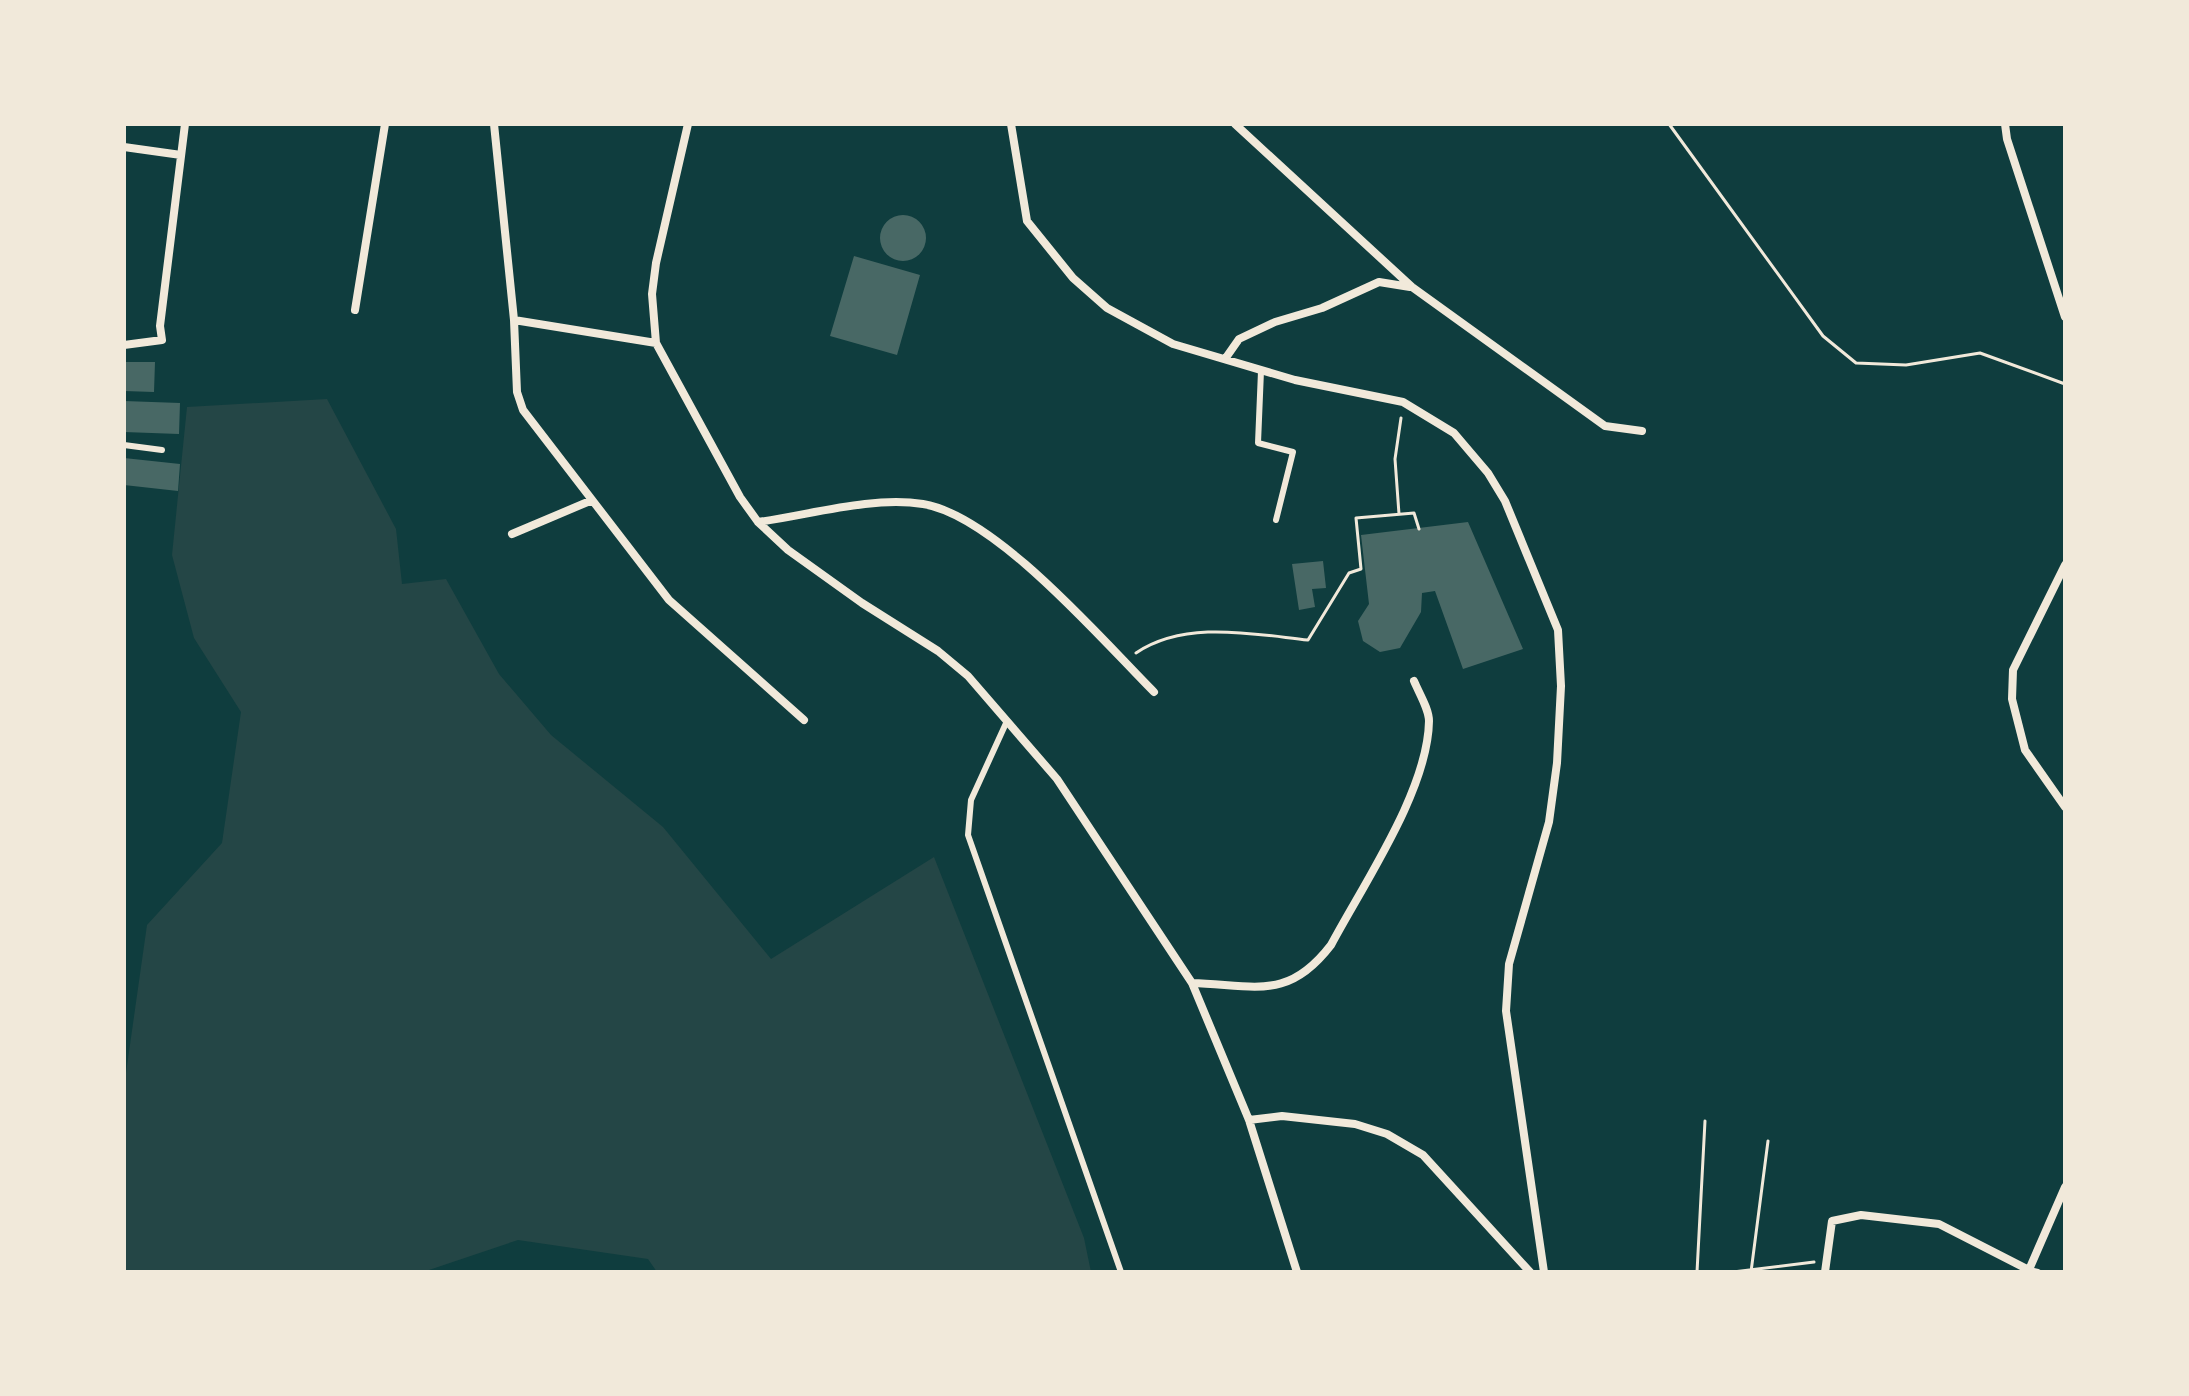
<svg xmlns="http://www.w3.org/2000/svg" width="2189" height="1396" font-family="'PT Sans Narrow',sans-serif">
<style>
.green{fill:#244646}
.building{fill:#486865}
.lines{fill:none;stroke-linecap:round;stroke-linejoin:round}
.path{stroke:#f1e9da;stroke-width:3}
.service{stroke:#f1e9da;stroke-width:6}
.minor{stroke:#f1e9da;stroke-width:8}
</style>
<rect width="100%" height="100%" fill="#0f3d3e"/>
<!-- green -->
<path class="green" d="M327 399 396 529 402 584 446 579 499 674 551 735 663 827 771 959 934 857 1084 1238 1091 1272H657L648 1259 518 1240 423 1272H124V1087L147 925 222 843 241 712 194 638 172 555 187 407Z"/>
<!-- building -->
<path class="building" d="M880 238a23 23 0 1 1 46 0a23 23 0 1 1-46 0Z
M854 256 920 275 897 355 830 336Z
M124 362H155L154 392 124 391Z
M124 401 180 403 179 434 124 432Z
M124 458 180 464 178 491 124 485Z
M1468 522 1523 649 1463 669 1435 591 1422 593 1421 612 1400 648 1380 652 1363 641 1358 621 1369 604 1361 535Z
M1323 561 1326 588 1312 589 1315 607 1299 610 1292 564Z"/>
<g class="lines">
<!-- path -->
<path class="path" d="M1669 124 1823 336 1856 363 1906 365 1980 353 2065 384
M1399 514 1395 459 1401 418
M1136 653C1185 620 1252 634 1308 640L1349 573 1361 569 1356 518 1414 513 1419 529
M1697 1272 1705 1121
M1733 1272 1814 1262
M1751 1272 1768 1141"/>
<!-- service -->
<path class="service" d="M1261 371 1258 443 1293 452 1276 520
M124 445 162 450
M1007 721 971 800 968 835 1121 1272
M2029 1270 2038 1272"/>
<!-- minor -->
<path class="minor" d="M494 124 514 320 517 392 523 410 669 600 804 720
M688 124 656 263 652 294 656 343 740 497 758 522 788 550 862 603 938 651 968 676 1057 779 1192 983 1249 1120 1297 1272
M1011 124 1027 221 1073 278 1107 308 1173 344 1295 380 1403 402 1454 433 1488 473 1505 501 1558 630 1561 686 1557 763 1549 822 1509 964 1506 1011 1544 1272
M1235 124 1412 287 1605 426 1642 431
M2005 124 2007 139 2065 317
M124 147 181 155
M355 310 385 124
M514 320 656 343
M124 345 162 340 160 326 185 124
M1225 359 1239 339 1275 322 1322 308 1379 282 1410 287
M758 522C810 515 871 496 923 504 996 516 1102 640 1154 692
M512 534 590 501
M2065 565 2013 670 2012 699 2025 750 2065 807
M1192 983C1256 985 1288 1001 1331 945 1364 883 1428 790 1429 721 1429 709 1419 693 1414 681
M1249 1120 1282 1116 1355 1124 1387 1134 1423 1155 1530 1272
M1825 1272 1832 1221 1861 1215 1939 1224 2029 1270
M2028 1272 2065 1187"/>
</g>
<!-- border -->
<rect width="2189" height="1396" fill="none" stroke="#f1e9da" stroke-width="252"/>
</svg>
